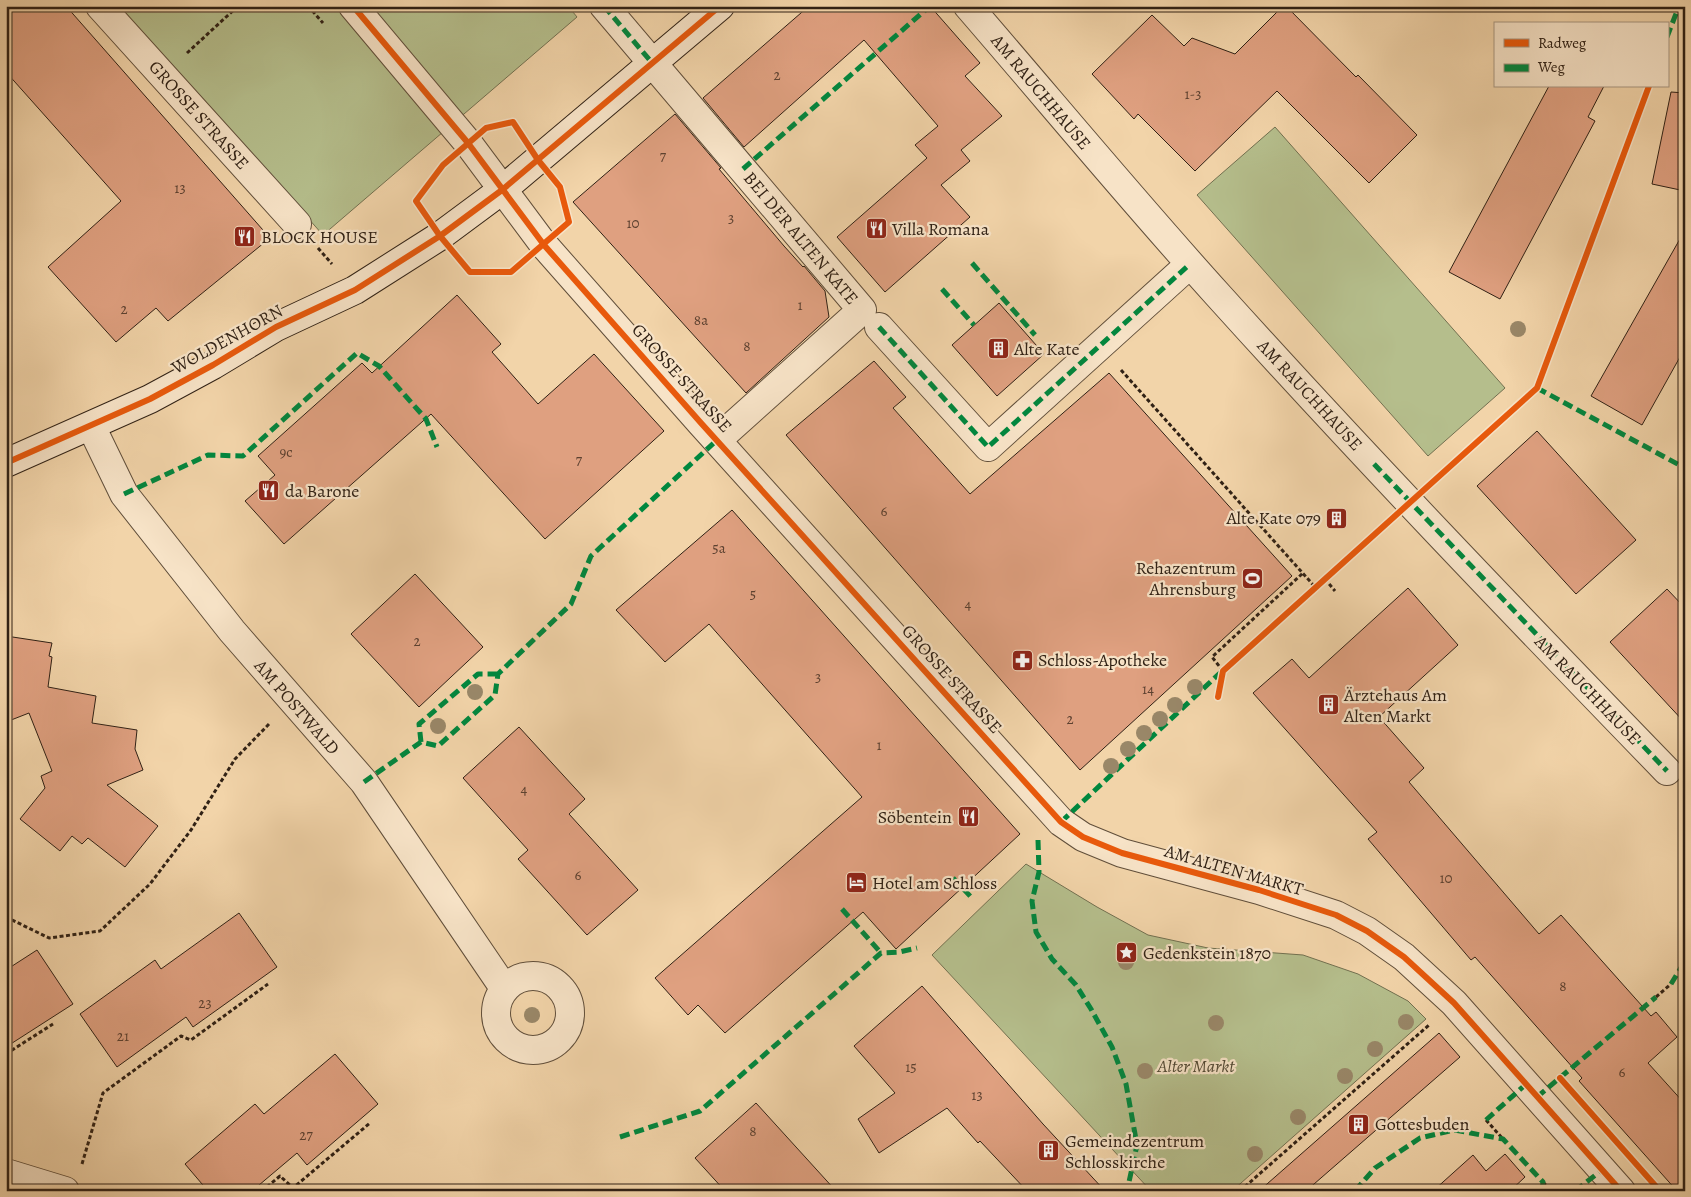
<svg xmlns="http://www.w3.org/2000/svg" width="1691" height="1197" font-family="Alegreya,serif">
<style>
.green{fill:#b5be8c;stroke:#727050}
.building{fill:#dfa080;stroke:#302115}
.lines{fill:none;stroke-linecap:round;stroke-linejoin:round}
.street-casing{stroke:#604e3a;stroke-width:30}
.secondary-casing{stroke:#302115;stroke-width:30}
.path{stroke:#302115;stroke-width:3;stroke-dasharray:4 2.5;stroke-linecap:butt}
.street{stroke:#f7e3c7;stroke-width:28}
.secondary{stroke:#f7e3c7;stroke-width:28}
.quiet{stroke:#00873e;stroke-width:5;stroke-dasharray:10 5;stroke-linecap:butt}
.cycleway-casing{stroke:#f7e3c7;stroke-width:9}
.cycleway{stroke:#e8590c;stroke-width:6}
.tree{fill:#998768}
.labels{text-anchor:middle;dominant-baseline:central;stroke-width:4.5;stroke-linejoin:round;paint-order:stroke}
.number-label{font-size:15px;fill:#5c4130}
.street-label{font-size:18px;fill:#302115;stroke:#f7e3c7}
.poi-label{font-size:18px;fill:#302115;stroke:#f7e3c7;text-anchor:start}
.park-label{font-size:18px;font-style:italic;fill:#514833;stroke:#f7e3c7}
</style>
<rect width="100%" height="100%" fill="#f2d4a9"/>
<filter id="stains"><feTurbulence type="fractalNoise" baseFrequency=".004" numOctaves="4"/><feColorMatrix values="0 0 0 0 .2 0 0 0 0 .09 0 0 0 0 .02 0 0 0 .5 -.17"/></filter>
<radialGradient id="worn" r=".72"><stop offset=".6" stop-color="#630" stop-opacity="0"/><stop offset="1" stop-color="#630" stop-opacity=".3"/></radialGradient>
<!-- green -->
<path class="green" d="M119 6H568L577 17 323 235Z
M1275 127 1505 388 1428 456 1197 195Z
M1026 864 1097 907 1148 935 1208 948 1303 955 1358 974 1408 1001 1426 1019 1232 1191H1151L932 955Z"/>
<!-- building -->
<path class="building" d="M6 6H66L270 238 168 321 156 308 116 342 48 267 121 201 6 72Z
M809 6H930L980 63 965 76 1002 116 961 150 970 161 941 185 970 217 885 292 837 237 927 158 915 145 938 126 864 40 744 147 703 98Z
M1283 6H1286L1356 77 1358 75 1417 135 1369 183 1277 91 1195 171 1138 114 1134 119 1092 74 1152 15 1184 46 1192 38 1235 54Z
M1549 86H1604L1588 117 1595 121 1500 299 1449 272Z
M1671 92 1685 93V191L1652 184Z
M675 114 721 168 719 169 784 246 803 267 804 266 825 291 829 317 746 393 573 202Z
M1685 230V348L1642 425 1591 396Z
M457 295 501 344 492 352 538 404 594 354 664 431 545 539 431 414 284 544 245 501 275 475 258 456 362 363 372 373Z
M999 303 1044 354 997 396 952 345Z
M874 361 906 397 893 408 970 494 1109 373 1292 576 1080 770 786 435Z
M1537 431 1636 540 1576 594 1477 486Z
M732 510 1020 834 896 949 863 912 725 1033 698 1005 688 1015 655 978 862 797 709 624 665 662 616 610Z
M415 574 483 647 419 707 351 634Z
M1408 588 1458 645 1379 717 1424 768 1409 782 1539 934 1561 915 1651 1016 1656 1012 1677 1037 1648 1063 1685 1104V1191H1677L1579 1081 1582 1078 1475 957 1471 960 1368 839 1377 832 1253 693 1292 659 1309 678Z
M1667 589 1685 608V723L1610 642Z
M6 636 52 643 49 656 52 657 48 687 96 696 92 723 137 730 135 749 143 770 107 785 158 826 125 867 88 838 82 844 72 836 60 851 20 819 45 788 41 776 52 771 29 713 6 722Z
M519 727 585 799 569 814 638 890 587 935 518 859 528 850 463 778Z
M239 913 277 967 193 1027 186 1017 117 1067 80 1014 155 960 161 969Z
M37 950 73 1004 6 1047V970Z
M922 986 1043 1124 1105 1191H1027L980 1141 978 1143 947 1108 879 1153 858 1119 895 1093 854 1046Z
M1439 1033 1460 1057 1306 1191H1259Z
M335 1054 378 1104 307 1165 297 1153 252 1191H208L185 1164 255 1104 264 1114Z
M756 1103 836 1191H725L695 1158Z
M1505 1154 1525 1177 1510 1191H1433L1473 1155 1486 1171Z"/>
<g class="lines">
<defs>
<path id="street" d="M100 6 297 224
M353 6 468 143 544 245 701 423 1061 822 1083 837 1122 853 1259 890 1336 915 1367 931 1404 957 1454 1003 1621 1191
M604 6 862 310 717 440
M968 6C1051 102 1132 200 1217 294 1363 456 1515 614 1667 771
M879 327 988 447 1190 264
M91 426 124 494 232 631 364 782 504 988
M496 1013a37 37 0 1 1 74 0a37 37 0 1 1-74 0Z
M6 1173 65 1191"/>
<path id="secondary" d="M6 463 150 399 213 365 276 327 355 290 440 236 502 190 720 6"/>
</defs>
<!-- street casing -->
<use href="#street" class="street-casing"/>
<!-- secondary casing -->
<use href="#secondary" class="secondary-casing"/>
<!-- path -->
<path class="path" d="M308 6 323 23
M187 53 238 6
M318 248 332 264
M1121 370 1316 588
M1325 579 1335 591
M1223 671 1212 657 1303 573
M6 917 49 938 100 931 150 884 191 830 235 759 270 723
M1656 997 1671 984
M6 1054 53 1024
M1486 1120 1503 1139
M82 1164 103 1093 181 1036 191 1040 268 984
M1543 1182 1551 1191
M262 1191 280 1176 293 1188 370 1123
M1240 1191 1429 1025"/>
<!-- street -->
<use href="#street" class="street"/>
<!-- secondary -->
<use href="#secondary" class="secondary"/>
<!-- quiet -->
<path class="quiet" d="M604 6 653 64
M1667 37 1679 6
M743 169 930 6
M972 263 1035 335
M942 289 974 325
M879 327 988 447 1190 264
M1537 388 1685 468
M1374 464 1667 771
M124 494 208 455 243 456 357 353 379 366 426 419 437 447
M421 742 419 724 478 674H498
M364 782 421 742 438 746 495 695 498 674 571 604 591 556 717 440
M1061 822 1221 672
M1038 840 1039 872 1032 901 1036 932 1052 959 1076 985 1091 1009 1112 1047 1126 1084 1137 1145 1129 1182
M953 878 971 897
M842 909 881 953
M1671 984 1685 961
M1537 1097 1656 997
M1486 1120 1525 1085
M620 1137 700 1111 881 953 899 952 917 948
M1355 1191 1375 1168 1420 1138 1454 1130 1503 1139 1543 1182 1542 1191
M1575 1191 1602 1170"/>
<defs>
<path id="cycleway" d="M353 6 468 143 544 245 701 423 1061 822 1083 837 1122 853 1259 890 1336 915 1367 931 1404 957 1454 1003 1621 1191
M513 122 538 160 560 187 569 222 511 272H470L440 236 416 201 443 165 486 128Z
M6 463 150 399 213 365 276 327 355 290 440 236 502 190 720 6
M1218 697 1223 671 1537 388 1649 86
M1560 1078 1660 1191"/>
</defs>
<!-- cycleway casing -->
<use href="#cycleway" class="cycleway-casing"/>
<!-- cycleway -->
<use href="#cycleway" class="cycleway"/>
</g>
<!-- trees -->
<g class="tree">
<circle cx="1518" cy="329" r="8"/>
<circle cx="1195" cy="687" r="8"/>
<circle cx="475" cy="692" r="8"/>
<circle cx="1175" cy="705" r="8"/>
<circle cx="1160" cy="719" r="8"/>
<circle cx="438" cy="726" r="8"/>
<circle cx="1144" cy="733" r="8"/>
<circle cx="1128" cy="749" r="8"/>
<circle cx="1111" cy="766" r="8"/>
<circle cx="1126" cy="962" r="8"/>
<circle cx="532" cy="1015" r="8"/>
<circle cx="1406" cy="1022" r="8"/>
<circle cx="1216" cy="1023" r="8"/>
<circle cx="1375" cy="1049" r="8"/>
<circle cx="1145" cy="1071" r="8"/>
<circle cx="1345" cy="1076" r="8"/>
<circle cx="1298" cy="1117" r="8"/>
<circle cx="1255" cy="1154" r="8"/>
</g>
<!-- icons -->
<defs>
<symbol id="restaurant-square" viewBox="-11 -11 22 22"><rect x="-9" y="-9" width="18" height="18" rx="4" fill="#8f2418" stroke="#f7e3c7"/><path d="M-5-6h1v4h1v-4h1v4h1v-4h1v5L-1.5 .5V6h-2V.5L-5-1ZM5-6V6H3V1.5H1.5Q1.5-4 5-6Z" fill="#fff"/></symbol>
<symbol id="building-square" viewBox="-11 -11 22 22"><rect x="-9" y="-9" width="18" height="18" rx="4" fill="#8f2418" stroke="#f7e3c7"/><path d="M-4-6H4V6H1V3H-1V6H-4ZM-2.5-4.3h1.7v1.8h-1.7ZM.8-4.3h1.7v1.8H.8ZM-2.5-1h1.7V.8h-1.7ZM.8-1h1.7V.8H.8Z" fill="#fff"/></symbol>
<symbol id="stadium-square" viewBox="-11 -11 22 22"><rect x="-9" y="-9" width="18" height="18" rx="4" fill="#8f2418" stroke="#f7e3c7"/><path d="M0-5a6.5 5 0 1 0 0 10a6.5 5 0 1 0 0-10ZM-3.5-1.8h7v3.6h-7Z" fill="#fff"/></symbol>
<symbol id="pharmacy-square" viewBox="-11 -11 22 22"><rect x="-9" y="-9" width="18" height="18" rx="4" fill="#8f2418" stroke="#f7e3c7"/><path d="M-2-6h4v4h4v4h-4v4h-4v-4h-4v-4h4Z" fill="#fff"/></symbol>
<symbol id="hotel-square" viewBox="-11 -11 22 22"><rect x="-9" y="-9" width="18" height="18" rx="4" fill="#8f2418" stroke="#f7e3c7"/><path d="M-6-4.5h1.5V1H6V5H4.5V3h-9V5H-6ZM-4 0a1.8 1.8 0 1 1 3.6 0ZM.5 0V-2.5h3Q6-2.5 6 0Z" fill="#fff"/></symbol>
<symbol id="sight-square" viewBox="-11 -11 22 22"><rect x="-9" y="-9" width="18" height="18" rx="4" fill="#8f2418" stroke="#f7e3c7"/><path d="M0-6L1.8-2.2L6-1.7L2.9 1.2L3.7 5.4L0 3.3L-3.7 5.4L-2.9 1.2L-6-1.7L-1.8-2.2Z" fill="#fff"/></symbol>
</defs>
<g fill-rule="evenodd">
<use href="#restaurant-square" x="864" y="216" width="25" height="25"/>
<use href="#restaurant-square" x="232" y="224" width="25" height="25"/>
<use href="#building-square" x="986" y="336" width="25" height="25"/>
<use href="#restaurant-square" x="256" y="478" width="25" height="25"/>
<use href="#building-square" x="1324" y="506" width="25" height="25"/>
<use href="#stadium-square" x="1240" y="566" width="25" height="25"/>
<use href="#pharmacy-square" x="1010" y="648" width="25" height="25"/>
<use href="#building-square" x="1316" y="692" width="25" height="25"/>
<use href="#restaurant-square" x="956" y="804" width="25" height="25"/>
<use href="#hotel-square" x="844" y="870" width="25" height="25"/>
<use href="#sight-square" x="1114" y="940" width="25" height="25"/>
<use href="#building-square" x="1346" y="1112" width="25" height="25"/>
<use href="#building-square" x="1036" y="1138" width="25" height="25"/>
</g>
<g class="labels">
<!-- number labels -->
<g class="number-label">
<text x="777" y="75">2</text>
<text x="1193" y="94">1-3</text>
<text x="663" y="156">7</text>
<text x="180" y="188">13</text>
<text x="731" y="218">3</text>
<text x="633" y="223">10</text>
<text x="800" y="305">1</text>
<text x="124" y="309">2</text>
<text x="701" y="320">8a</text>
<text x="747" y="346">8</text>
<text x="286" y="452">9c</text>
<text x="579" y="460">7</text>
<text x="884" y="511">6</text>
<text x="719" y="548">5a</text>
<text x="753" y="594">5</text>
<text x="968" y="604">4</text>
<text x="417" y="641">2</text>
<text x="818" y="677">3</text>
<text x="1148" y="689">14</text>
<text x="1070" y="719">2</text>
<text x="879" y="745">1</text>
<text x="524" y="789">4</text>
<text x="578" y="875">6</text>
<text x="1446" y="878">10</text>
<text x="1563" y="986">8</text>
<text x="205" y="1003">23</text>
<text x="123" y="1036">21</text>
<text x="911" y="1067">15</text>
<text x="1622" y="1072">6</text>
<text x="977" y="1095">13</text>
<text x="753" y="1131">8</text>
<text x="306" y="1135">27</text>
</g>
<!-- street labels -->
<g class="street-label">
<text transform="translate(1041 92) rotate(50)">AM RAUCHHAUSE</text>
<text transform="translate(199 115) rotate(48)">GROSSE STRASSE</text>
<text transform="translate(801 238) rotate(50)">BEI DER ALTEN KATE</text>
<text transform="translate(227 339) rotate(-29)">WOLDENHORN</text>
<text transform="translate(682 378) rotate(48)">GROSSE STRASSE</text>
<text transform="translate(1310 395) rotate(47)">AM RAUCHHAUSE</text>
<text transform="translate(952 679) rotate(48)">GROSSE STRASSE</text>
<text transform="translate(1588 690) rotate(46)">AM RAUCHHAUSE</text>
<text transform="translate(297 707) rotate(49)">AM POSTWALD</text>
<text transform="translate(1234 870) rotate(16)">AM ALTEN MARKT</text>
</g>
<!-- poi labels -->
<g class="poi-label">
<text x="892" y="229">Villa Romana</text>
<text x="261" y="237">BLOCK HOUSE</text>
<text x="1014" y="349">Alte Kate</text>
<text x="285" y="491">da Barone</text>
<text x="1321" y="518" text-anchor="end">Alte Kate 079</text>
<text x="1236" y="568" text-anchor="end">Rehazentrum<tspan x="1236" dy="21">Ahrensburg</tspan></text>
<text x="1038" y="660">Schloss-Apotheke</text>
<text x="1344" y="695">Ärztehaus Am<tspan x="1344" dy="21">Alten Markt</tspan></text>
<text x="952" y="817" text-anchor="end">Söbentein</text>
<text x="872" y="883">Hotel am Schloss</text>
<text x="1143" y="953">Gedenkstein 1870</text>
<text x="1375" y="1124">Gottesbuden</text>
<text x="1065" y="1141">Gemeindezentrum<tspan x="1065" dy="21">Schlosskirche</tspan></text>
</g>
<!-- park labels -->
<g class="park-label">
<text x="1196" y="1066">Alter Markt</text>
</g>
</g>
<!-- margin -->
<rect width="1691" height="1197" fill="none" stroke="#f2d4a9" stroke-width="25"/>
<rect x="8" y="8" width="1676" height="1182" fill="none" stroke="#302115" stroke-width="2.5"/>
<rect x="12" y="12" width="1666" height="1172" fill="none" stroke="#302115"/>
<!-- legend -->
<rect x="1494" y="22" width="175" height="65" fill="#f7e3c7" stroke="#a79580"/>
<rect x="1504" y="39" width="25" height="8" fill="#e8590c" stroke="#a79580"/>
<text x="1538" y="48" font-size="15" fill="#302115">Radweg</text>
<rect x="1504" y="64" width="25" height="8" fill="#00873e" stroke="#a79580"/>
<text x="1538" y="72" font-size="15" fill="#302115">Weg</text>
<rect width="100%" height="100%" filter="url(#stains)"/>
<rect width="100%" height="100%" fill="url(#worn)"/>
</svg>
